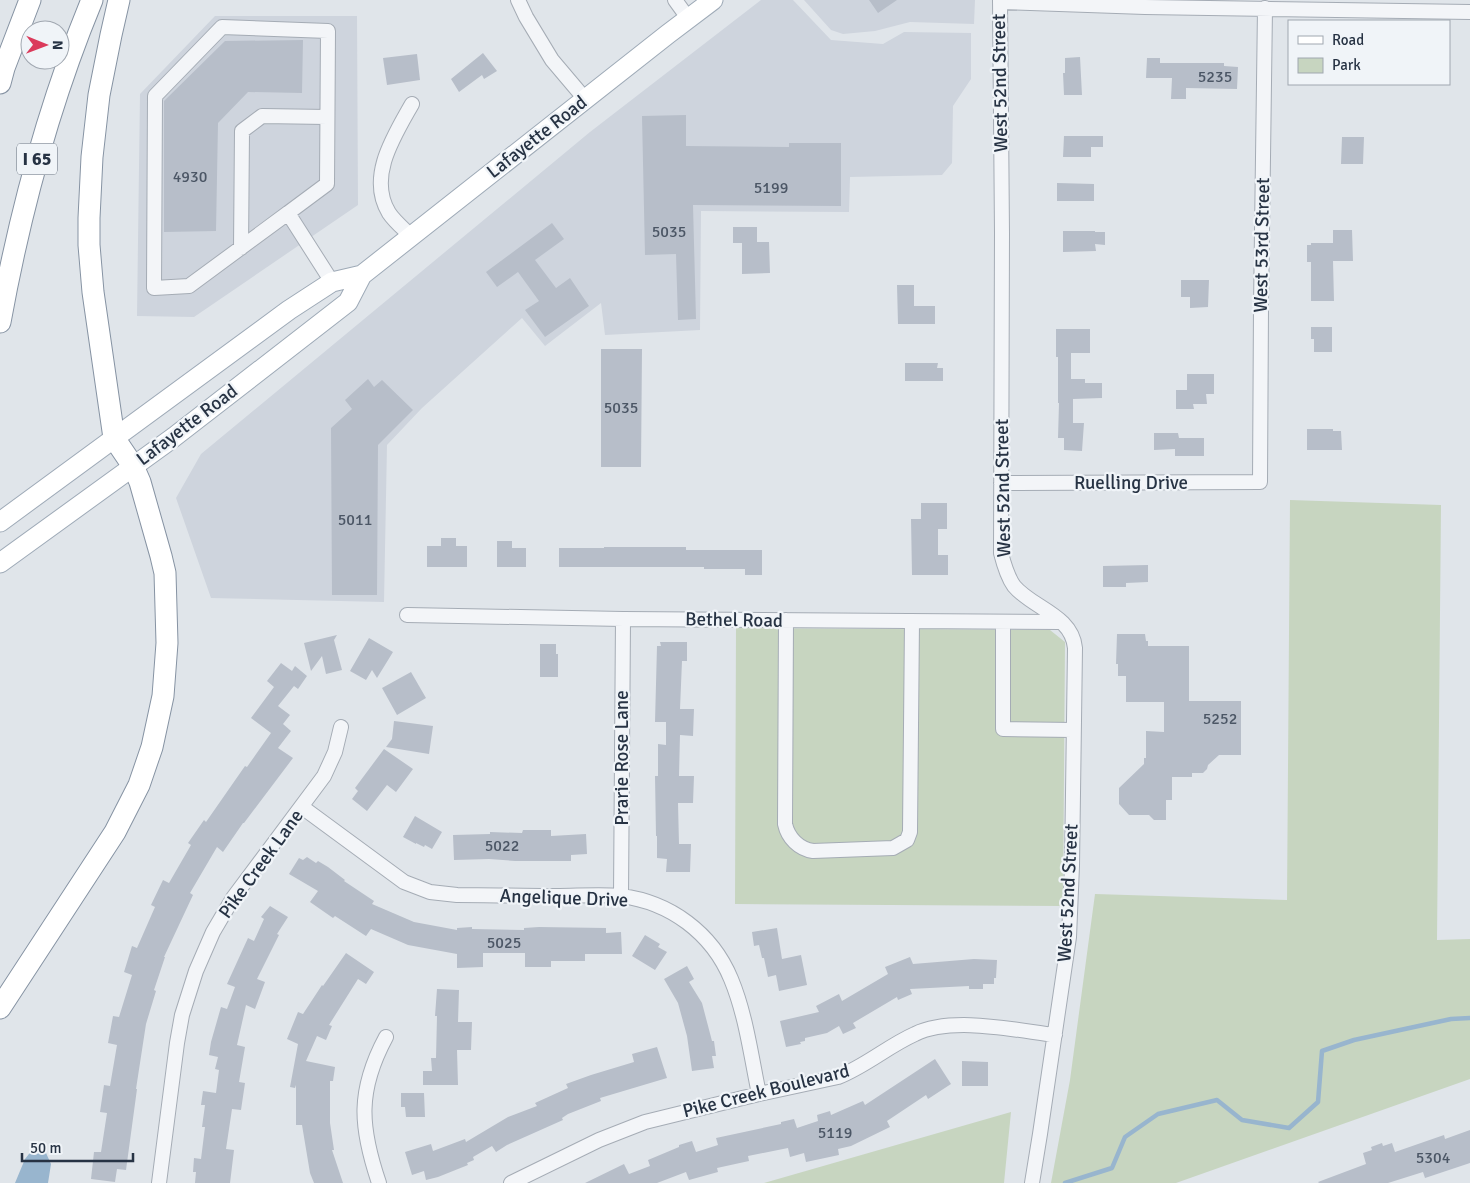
<svg xmlns="http://www.w3.org/2000/svg" width="1470" height="1183" font-family="Signika,sans-serif">
<style>
.built{fill:#ced4dd}
.green{fill:#c7d5c0}
.water{fill:#98b5ce}
.lines{fill:none;stroke-linecap:round;stroke-linejoin:round}
.stream{stroke:#98b5ce;stroke-width:4.5}
.building{fill:#b7bec9}
.minor-casing{stroke:#a5acb5;stroke-width:16}
.major-casing{stroke:#9eaab7;stroke-width:21}
.highway-casing{stroke:#8693a3;stroke-width:23}
.minor{stroke:#f3f5f8;stroke-width:14}
.major{stroke:#fff;stroke-width:19}
.highway{stroke:#fff;stroke-width:21}
.labels{text-anchor:middle;dominant-baseline:central;stroke-width:4.5;stroke-linejoin:round;paint-order:stroke}
.number-label{font-size:16px;fill:#4b5665}
.shield{fill:#f0f4f8;stroke:#636d7a;stroke-width:1}
.shield-label{font-size:18px;font-weight:bold;fill:#273344}
.street-label{font-size:19px;fill:#273344;stroke:#f0f4f8}
</style>
<rect width="100%" height="100%" fill="#e0e5ea"/>
<!-- built -->
<path class="built" d="M761 0H793L831 40 883 44 904 32 971 33V79L953 106 952 163 942 175 850 177 849 212 701 211 700 330 605 335 601 303 545 346 522 318 422 408 387 445 384 602 211 598 176 498 201 454 590 132Z
M804 0H975L974 24 910 22 875 31 843 34 831 30Z
M215 16H357L358 205 194 317 137 316 140 94Z"/>
<!-- green -->
<path class="green" d="M1290 500 1441 505 1437 940 1470 939V1079L1176 1183H1051L1070 1080 1095 894 1287 900Z
M736 628 1050 630 1065 642 1063 906 735 904Z
M1011 1112 1004 1183H763H764Z"/>
<!-- water -->
<path class="water" d="M36 1145H41L45 1147 46 1153 51 1164 48 1183H15L25 1159Z"/>
<g class="lines">
<!-- stream -->
<path class="stream" d="M1065 1183 1112 1168 1125 1137 1158 1114 1217 1100 1242 1120 1289 1128 1318 1102 1322 1051 1354 1040 1451 1019 1470 1018"/>
</g>
<!-- building -->
<path class="building" d="M869 0H897L878 13Z
M303 40 302 93 248 92 218 123 216 231 164 232V101L225 41Z
M483 53 497 71 484 79 482 75 459 92 451 79Z
M417 54 420 80 387 85 383 58Z
M1080 57 1082 95H1064L1063 73H1065V58Z
M1147 58H1160V63H1224V66L1238 67 1237 89 1186 88V99H1171L1172 78H1146Z
M686 115V146L789 147V143H841V206L693 205 696 319 678 320 676 254 645 255 642 116Z
M1064 136H1103V147H1091V157H1063Z
M1342 137H1364L1363 164H1341Z
M1057 183 1094 184V201H1057Z
M552 223 564 239 535 260 556 288 570 278 589 306 545 337 525 310 539 301 518 272 497 287 486 272Z
M733 227H757V242H769L770 273 742 274V243H733Z
M1333 230H1352L1353 261H1333L1334 301H1311V262H1307V245H1311V243H1333Z
M1063 231H1095V232H1105V245L1095 244 1096 251 1063 252Z
M1181 280H1209L1208 307 1190 308V297H1181Z
M897 285H914V306H935V324H898Z
M1311 327H1332V352H1314V339H1311Z
M1056 329H1090V353H1071V379H1085V383H1102V398L1073 399V423H1084L1082 451 1064 450V438H1058L1059 403H1058V357H1056Z
M601 349H642L641 467H601Z
M905 363H938L937 368H943V381H905Z
M1187 374H1214V394H1206L1207 404H1193L1194 409H1176V390H1187Z
M368 379 374 387 382 380 413 410 378 445 377 595H332L331 428 352 409 345 400Z
M1307 429H1333V431H1341L1342 450H1307Z
M1154 433H1178L1179 438H1204V456H1175V449L1154 450Z
M921 503H947V529H938V555H948V575H912L911 519H921Z
M441 538H456V546H467V567H427V546H441Z
M497 541H512V548H526V567H497Z
M604 547H686V550H762V575H745V569H704V567H559V548H604Z
M1148 565V582L1126 583V587H1103V566Z
M1117 634H1145L1146 641H1148V646H1189V701H1241V755H1219L1208 765 1207 769 1203 773H1192V777H1172V800H1166V820H1154L1149 815H1129L1119 804V788L1144 764V758H1146V731L1164 732V702H1126V676H1118V664H1116Z
M337 635 334 640 342 670 326 674 322 656 311 671 304 643Z
M369 638 393 652 377 678 372 670 366 680 350 671Z
M660 642H687V661H682L680 709H694L693 736 680 735 679 776H694L693 803H678L679 844H691L690 872H666L667 859 657 858V836H656L655 776H658V744L666 745V722H655L657 646H661Z
M540 644H556V654H558V677H540Z
M281 663 292 671 295 666 307 676 298 689 294 686 278 706 290 715 283 724 291 731 278 748 293 758 244 823H243L223 852 217 847 190 893 193 895 164 957H165L154 990 156 991 146 1024 136 1089H137L126 1170 117 1169 115 1182 91 1179 94 1152H101L107 1113 100 1112 104 1085 110 1086 117 1045 108 1043 113 1016 119 1017 132 975 124 972 132 946 137 948 155 907 151 905 163 880 169 883 191 845 188 843 204 820 206 822 245 766 247 767 271 733 251 718 274 687 267 681Z
M411 672 426 698 397 715 382 688Z
M394 721 433 726 429 754 386 747 392 739Z
M384 749 413 769 396 792 387 785 367 811 352 799 358 791 355 788Z
M415 816 442 832 432 849 425 845 424 847 416 843V844L403 837Z
M523 830H551V836L586 834 587 854 571 855V861H515L489 859 454 860 453 835 490 834V832L522 833Z
M307 857 316 863 318 861 328 867 345 880 344 881 374 901 372 904 414 922 457 930V928L472 927V929L524 930V928L539 927 606 928V933L621 932 622 954H585V961H551V967H525V953H483V967L457 968V954L408 945 371 929 366 936 335 916 333 918 310 902 318 891 289 874 299 858 303 860Z
M270 906 288 917 277 934 279 935 257 979 265 982 255 1009 246 1005 237 1045 245 1047 239 1082 245 1083 241 1110 232 1109 226 1149 234 1150 230 1183H195L196 1172H193L194 1158 201 1159 205 1127H202L205 1105H201L203 1091 216 1093 219 1070 215 1069 218 1057 209 1055 211 1042 221 1007 227 1009 235 987 227 984 248 938 254 941 264 919 261 917Z
M777 928 782 959 801 955 807 985 779 991 776 975 768 977 764 958H762L759 945 754 946 752 932Z
M645 935 660 944 658 947 667 952 655 970 632 956Z
M346 953 374 972 366 984 358 979 329 1025 332 1026 326 1040 317 1036 306 1061 335 1067 333 1081H330V1123L334 1150H332L343 1183H314L310 1173 302 1125H296V1085L295 1088 290 1087 298 1044 287 1039 298 1012 303 1014 322 985 323 986Z
M910 957 913 964 974 959 997 960 996 978H994V984H983V989H969V986L910 989 912 994 898 1000 897 997 853 1023 856 1028 843 1034 839 1026 827 1033 805 1038V1041L800 1042 801 1044 786 1047 780 1021 819 1012 816 1006 839 994 842 1001 888 974 885 967Z
M687 966 694 979 689 982 702 1003 712 1041H714L716 1056H712L714 1068 692 1071 687 1036 678 1003 664 979Z
M437 989 459 990 458 1022H472L471 1050H457L458 1085H423V1071H432L431 1058H436L437 1016H435Z
M657 1047 667 1078 600 1098 601 1101 568 1114 562 1118 563 1120 507 1145 496 1152 492 1146 473 1157 474 1160 467 1163 468 1165 438 1177 426 1180 424 1171 412 1175 405 1152 431 1144 433 1151 465 1139 466 1142 508 1117 537 1106 535 1103 568 1088 566 1084 591 1075 634 1062 632 1054Z
M935 1059 951 1084 928 1099 926 1095 887 1121 890 1127 851 1146 838 1149 839 1155 806 1162 804 1153 790 1157 788 1148 748 1156 749 1161 717 1168 718 1172 689 1180 686 1172 657 1183H585L624 1164 629 1174 650 1166 648 1160 679 1147V1145L692 1141 696 1152 718 1145 716 1138 781 1124V1122L794 1119 797 1128 818 1121 817 1115 830 1111 831 1115 863 1101 865 1105Z
M962 1061 988 1062V1086H962Z
M401 1093H424L425 1117H406L405 1107H401Z
M1470 1130V1163L1425 1178 1423 1172 1388 1183H1319L1318 1182 1366 1164 1363 1153 1372 1150 1371 1147 1382 1143 1383 1146 1392 1143 1395 1152 1444 1135 1445 1139Z"/>
<g class="lines">
<defs>
<path id="minor" d="M518 0 526 17 552 60 585 99
M675 0 688 18
M1000 0 1002 233 1001 553C1004 565 1007 576 1014 586 1032 608 1072 615 1075 648L1072 866 1069 937 1040 1134 1032 1183
M1000 2 1145 7 1470 12
M288 213 189 286 154 288 155 96 222 27 328 31 327 184 288 213 332 282
M411 236C404 229 395 222 389 213 367 177 394 136 412 104
M241 248 242 131 262 116 327 117
M1001 483 1260 482 1261 307 1265 8
M407 615 623 619 1061 622
M786 620 785 824C788 838 799 849 813 851L893 848 907 840 910 832 912 621
M1003 622V729L1073 730
M302 807 404 882 430 892 457 895C490 895 523 896 556 896 577 896 600 894 621 896 670 902 712 933 731 979 746 1015 751 1056 759 1094
M621 896 623 619
M159 1183 177 1043 182 1015 196 971 213 932 233 898 324 776 335 752 341 727
M379 1183C360 1127 357 1091 386 1037
M511 1183 599 1140 645 1122 759 1094 838 1077C866 1066 888 1046 915 1034 952 1016 1014 1030 1055 1035"/>
<path id="major" d="M0 522 289 310 332 282 362 275
M0 563 174 437 348 302 362 275 668 34 713 0"/>
<path id="highway" d="M0 83 4 68 30 0
M0 322C20 212 49 104 92 0
M0 1008 115 832 139 785 152 747 163 696 167 643 165 573 161 556 140 482 133 466 114 438 93 292 89 245V218L92 157 99 95 111 35 119 0"/>
</defs>
<!-- minor casing -->
<use href="#minor" class="minor-casing"/>
<!-- major casing -->
<use href="#major" class="major-casing"/>
<!-- highway casing -->
<use href="#highway" class="highway-casing"/>
<!-- minor -->
<use href="#minor" class="minor"/>
<!-- major -->
<use href="#major" class="major"/>
<!-- highway -->
<use href="#highway" class="highway"/>
</g>
<g class="labels">
<!-- number labels -->
<g class="number-label">
<text x="1215" y="77">5235</text>
<text x="190" y="177">4930</text>
<text x="771" y="188">5199</text>
<text x="669" y="232">5035</text>
<text x="621" y="408">5035</text>
<text x="355" y="520">5011</text>
<text x="1220" y="719">5252</text>
<text x="502" y="846">5022</text>
<text x="504" y="943">5025</text>
<text x="835" y="1133">5119</text>
<text x="1433" y="1158">5304</text>
</g>
<!-- shield labels -->
<rect class="shield" x="17" y="143.5" width="40" height="31" rx="4"/>
<g class="shield-label">
<text x="37" y="159">I 65</text>
</g>
<!-- street labels -->
<g class="street-label">
<text transform="translate(1000 83) rotate(-91)">West 52nd Street</text>
<text transform="translate(537 137) rotate(-38)">Lafayette Road</text>
<text transform="translate(1262 245) rotate(-89)">West 53rd Street</text>
<text transform="translate(187 425) rotate(-37)">Lafayette Road</text>
<text x="1131" y="483">Ruelling Drive</text>
<text transform="translate(1003 488) rotate(-91)">West 52nd Street</text>
<text transform="translate(734 620) rotate(1)">Bethel Road</text>
<text transform="translate(622 758) rotate(-90)">Prarie Rose Lane</text>
<text transform="translate(261 864) rotate(-54)">Pike Creek Lane</text>
<text transform="translate(1068 893) rotate(-87)">West 52nd Street</text>
<text transform="translate(564 898) rotate(2)">Angelique Drive</text>
<text transform="translate(766 1091) rotate(-14)">Pike Creek Boulevard</text>
</g>
</g>
<!-- legend -->
<rect x="1288" y="20" width="162" height="65" fill="#f0f4f8" stroke="#a0a7b0"/>
<rect x="1298" y="36" width="25" height="8" fill="#ffffff" stroke="#a0a7b0"/>
<text x="1332" y="45" font-size="15" fill="#273344">Road</text>
<rect x="1298" y="58" width="25" height="15" fill="#c7d5c0" stroke="#a0a7b0"/>
<text x="1332" y="70" font-size="15" fill="#273344">Park</text>
<!-- north arrow -->
<g transform="translate(45 45) rotate(91)"><circle r="24" fill="#f0f4f8" stroke="#a0a7b0"/>
<path d="M0-4L9 19L0 12L-9 19Z" fill="#db3a5b"/>
<text y="-8" font-size="14" font-weight="bold" text-anchor="middle" fill="#273344">N</text>
</g>
<!-- scale -->
<path d="M22 1153v8h111v-8" fill="none" stroke="#273344" stroke-width="2.5"/>
<text x="30" y="1153" font-size="15" fill="#273344" stroke="#f0f4f8" stroke-width="4" paint-order="stroke">50 m</text>
</svg>
